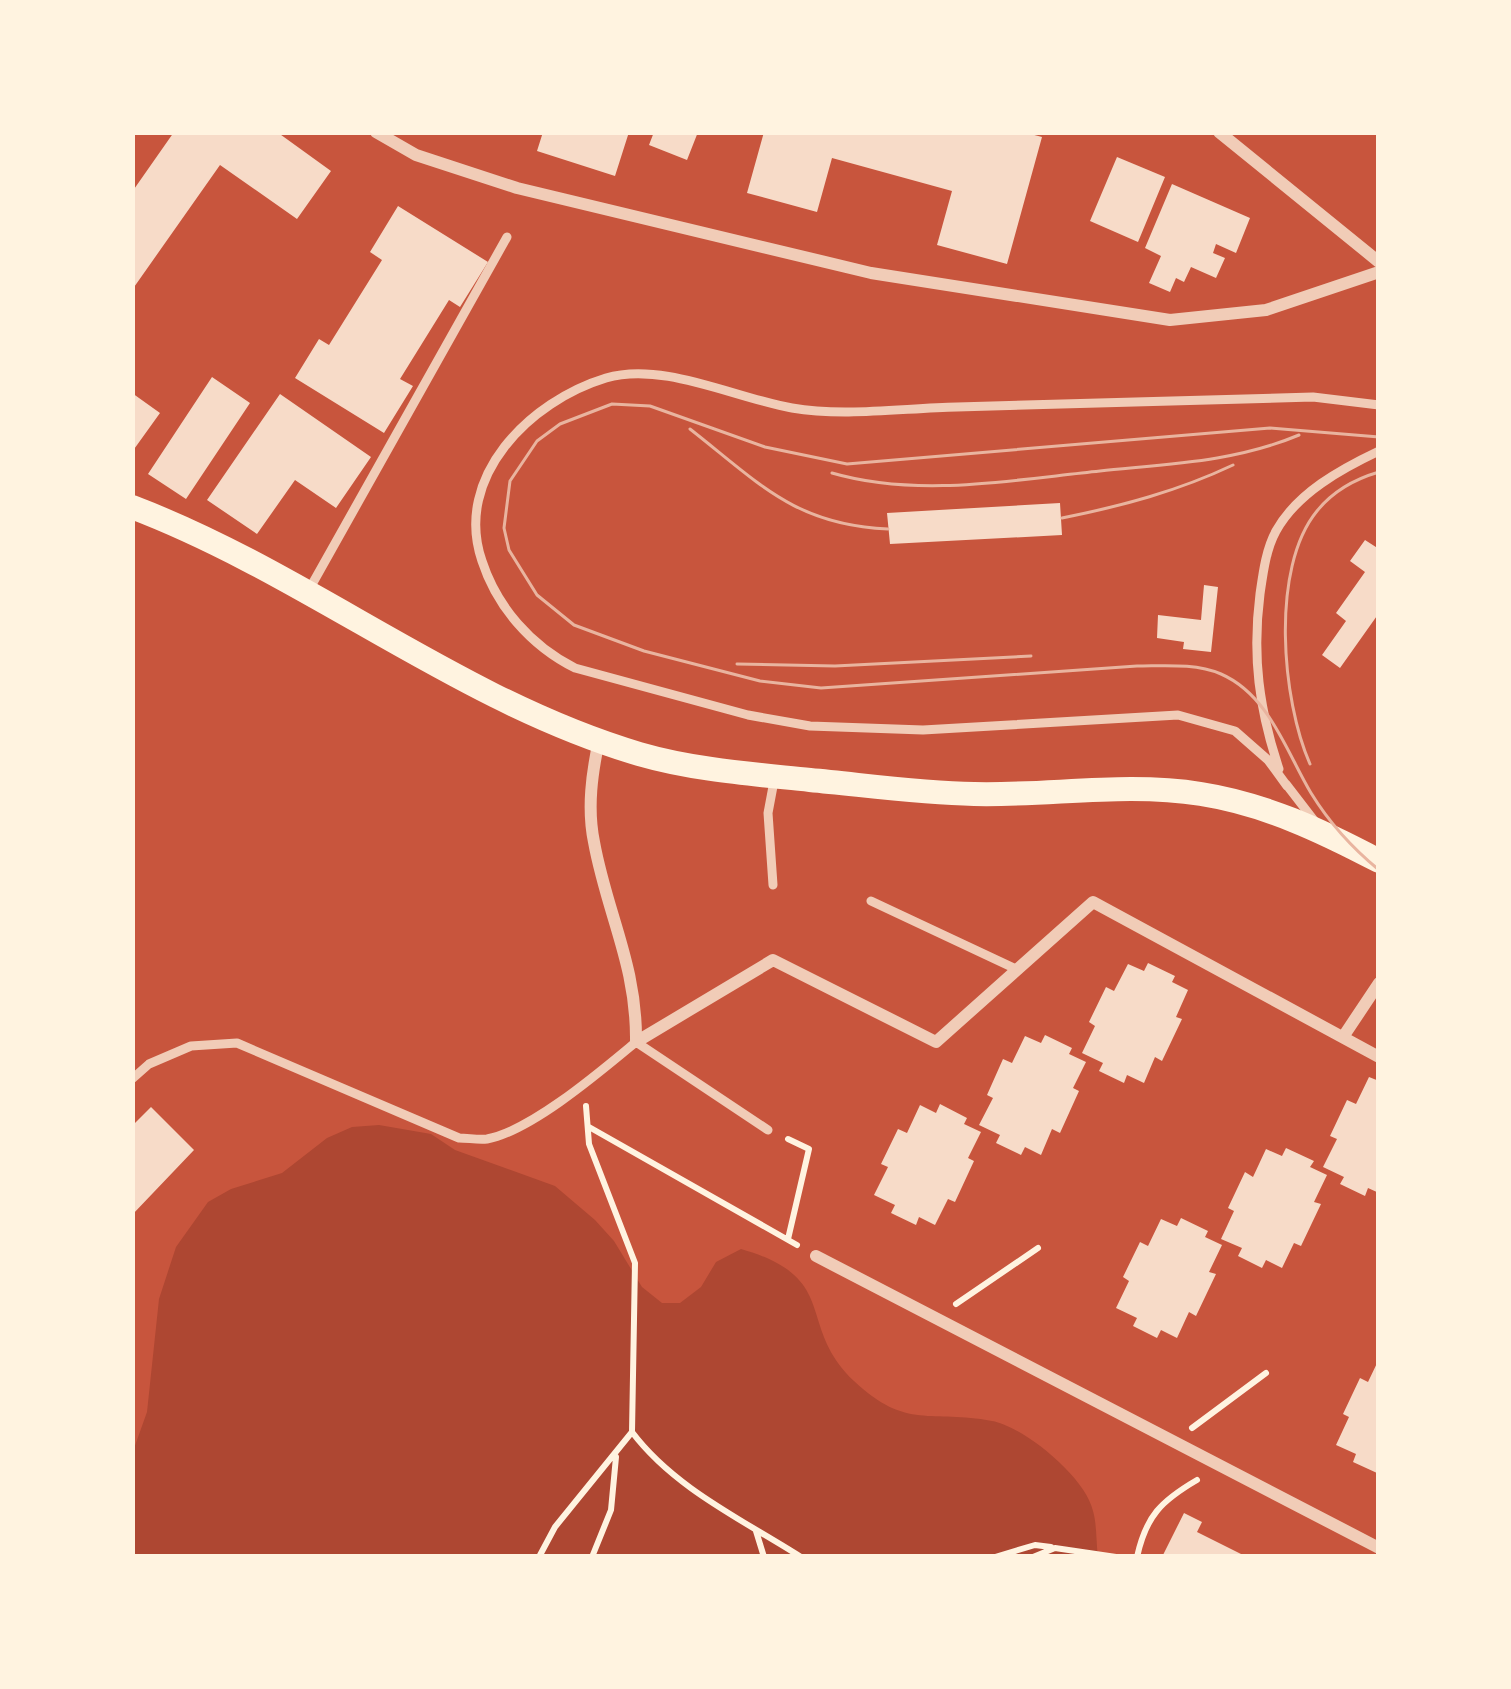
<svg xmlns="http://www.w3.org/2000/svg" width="1511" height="1689" font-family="'Noto Serif',serif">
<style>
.green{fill:#ae4732}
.building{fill:#f7dbc8}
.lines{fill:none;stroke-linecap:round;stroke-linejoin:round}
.path{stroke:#fff3e0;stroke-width:6}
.service{stroke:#f1ccb7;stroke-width:9}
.minor{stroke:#f1ccb7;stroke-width:12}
.secondary{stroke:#fff3e0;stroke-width:24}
.tram{stroke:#e9b49f;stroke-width:3}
</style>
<rect width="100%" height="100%" fill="#c8553d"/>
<!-- green -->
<path class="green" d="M379 1125 431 1134 455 1150 555 1186 595 1220 614 1241 642 1287 662 1303H680L701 1287 716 1262 741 1249C842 1278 795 1325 854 1381 907 1431 931 1409 992 1421 1025 1427 1086 1478 1093 1511 1097 1525 1096 1542 1098 1557H132V1454L147 1412 159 1299 176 1247 208 1202 231 1189 282 1173 327 1138 352 1127Z"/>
<!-- building -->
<path class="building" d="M174 132H277L331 171 297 219 220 165 132 290V192Z
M543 132H629L615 176 537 151Z
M654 132H698L687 160 649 145Z
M764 132H1023L1042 137 1007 264 937 245 952 191 832 158 817 212 747 193Z
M1117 157 1165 177 1138 242 1090 221Z
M1172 184 1250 218 1236 253 1216 244 1213 253 1225 258 1216 278 1191 267 1184 282 1176 278 1170 292 1149 283 1161 256 1145 248Z
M398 206 488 262 460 307 449 300 400 379 413 386 384 433 295 378 319 339 329 345 382 260 370 252Z
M212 377 250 403 186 499 148 474Z
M132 393 160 413 132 452Z
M280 394 371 457 336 508 295 480 257 534 207 500Z
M1060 503 1062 535 890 544 887 513Z
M1365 540 1379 549V613L1340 668 1322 655 1346 621 1336 613 1365 572 1350 561Z
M1204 585 1218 587 1211 652 1183 649 1184 642 1157 638 1158 615 1201 620Z
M1148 963 1175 976 1172 982 1188 990 1176 1017 1182 1019 1162 1061 1155 1057 1144 1083 1127 1075 1124 1083 1099 1071 1103 1063 1082 1053 1095 1026 1089 1022 1106 987 1114 991 1128 964 1144 971Z
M1045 1035 1072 1048 1069 1054 1086 1062 1073 1088 1079 1091 1060 1133 1052 1129 1041 1155 1025 1147 1021 1155 996 1143 1000 1135 979 1125 993 1098 987 1095 1003 1059 1012 1063 1025 1036 1041 1043Z
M1369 1077 1379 1081V1193L1368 1188 1365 1196 1340 1184 1344 1177 1323 1167 1337 1139 1330 1136 1347 1100 1356 1104Z
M940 1104 967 1118 964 1124 981 1132 968 1158 974 1161 955 1202 948 1199 935 1225 919 1217 916 1225 891 1213 895 1205 874 1195 888 1167 881 1164 898 1129 907 1133 920 1105 936 1113Z
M151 1107 194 1150 132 1215V1126Z
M1286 1148 1314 1161 1310 1167 1327 1175 1314 1202 1321 1204 1301 1246 1294 1243 1282 1268 1266 1260 1262 1268 1238 1256 1242 1248 1221 1239 1234 1211 1228 1208 1245 1172 1253 1177 1266 1149 1282 1156Z
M1181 1218 1208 1231 1205 1237 1222 1245 1209 1272 1216 1274 1196 1316 1189 1312 1177 1338 1161 1330 1157 1338 1133 1326 1137 1318 1116 1308 1129 1281 1123 1277 1140 1242 1148 1246 1161 1219 1177 1226Z
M1379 1359V1470L1377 1473 1353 1462 1356 1454 1336 1445 1349 1417 1343 1414 1360 1378 1368 1382Z
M1184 1513 1202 1522 1197 1532 1247 1557H1162Z"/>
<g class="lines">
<!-- path -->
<path class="path" d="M589 1127 797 1245
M788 1139 809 1149 788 1239
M956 1304 1038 1248
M1192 1428 1266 1373
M632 1432C674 1488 743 1520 801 1557
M756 1531 764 1557
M539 1557 555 1527 632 1432 635 1263 589 1144 586 1106
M592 1557 611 1510 616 1457
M940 1557H949
M995 1557 1035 1545 1051 1547
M1033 1557 1055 1548 1116 1557
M1137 1557C1146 1516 1161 1501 1197 1480"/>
<!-- service -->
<path class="service" d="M310 588 507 237
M1279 769C1259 709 1252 656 1260 594 1263 573 1266 549 1276 531 1297 493 1341 469 1379 451
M1286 784 1316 823
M1287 786 1268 760 1235 731 1178 715 923 730 810 726 748 715 575 668C531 646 497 607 482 561 453 477 530 401 606 378 662 361 735 398 792 408 844 417 904 408 957 407 1075 403 1194 400 1313 397L1379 405
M773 885 768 813 774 781
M871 901 1018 970
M132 1079 149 1064 191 1046 237 1043 459 1138C468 1138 478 1140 487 1139 531 1131 601 1071 636 1042L768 1130"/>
<!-- minor -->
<path class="minor" d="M376 132 416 155 517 188 871 273 1170 320 1266 310 1379 272
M1219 132 1379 262
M599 740C592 773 587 808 594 842 607 914 637 965 636 1042
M1343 1037 1379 983
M636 1042 773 960 936 1042 1093 902 1379 1057
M816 1256 1379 1548"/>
<!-- secondary -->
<path class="secondary" d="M132 507C308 574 457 700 639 754 694 770 753 774 810 780 864 785 919 793 974 794 1050 796 1125 782 1201 794 1265 804 1322 831 1379 861"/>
<!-- tram -->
<path class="tram" d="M690 429C759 483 795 525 888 529
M1379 437 1270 428 847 464 765 447 650 406 612 404 560 424 537 441 510 481 504 528 509 550 537 595 574 625 644 651 760 681 821 688 1137 666C1164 666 1195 663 1221 674 1269 695 1286 751 1311 793 1330 824 1351 847 1379 870
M832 473C918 498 1012 480 1100 471 1168 464 1235 462 1299 435
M1062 518C1122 506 1178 491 1233 465
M737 664 835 666 1031 656
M1310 764C1282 701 1270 568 1317 511 1333 491 1355 479 1379 472"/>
</g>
<!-- border -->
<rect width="1511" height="1689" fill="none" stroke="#fff3e0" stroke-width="270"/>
</svg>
